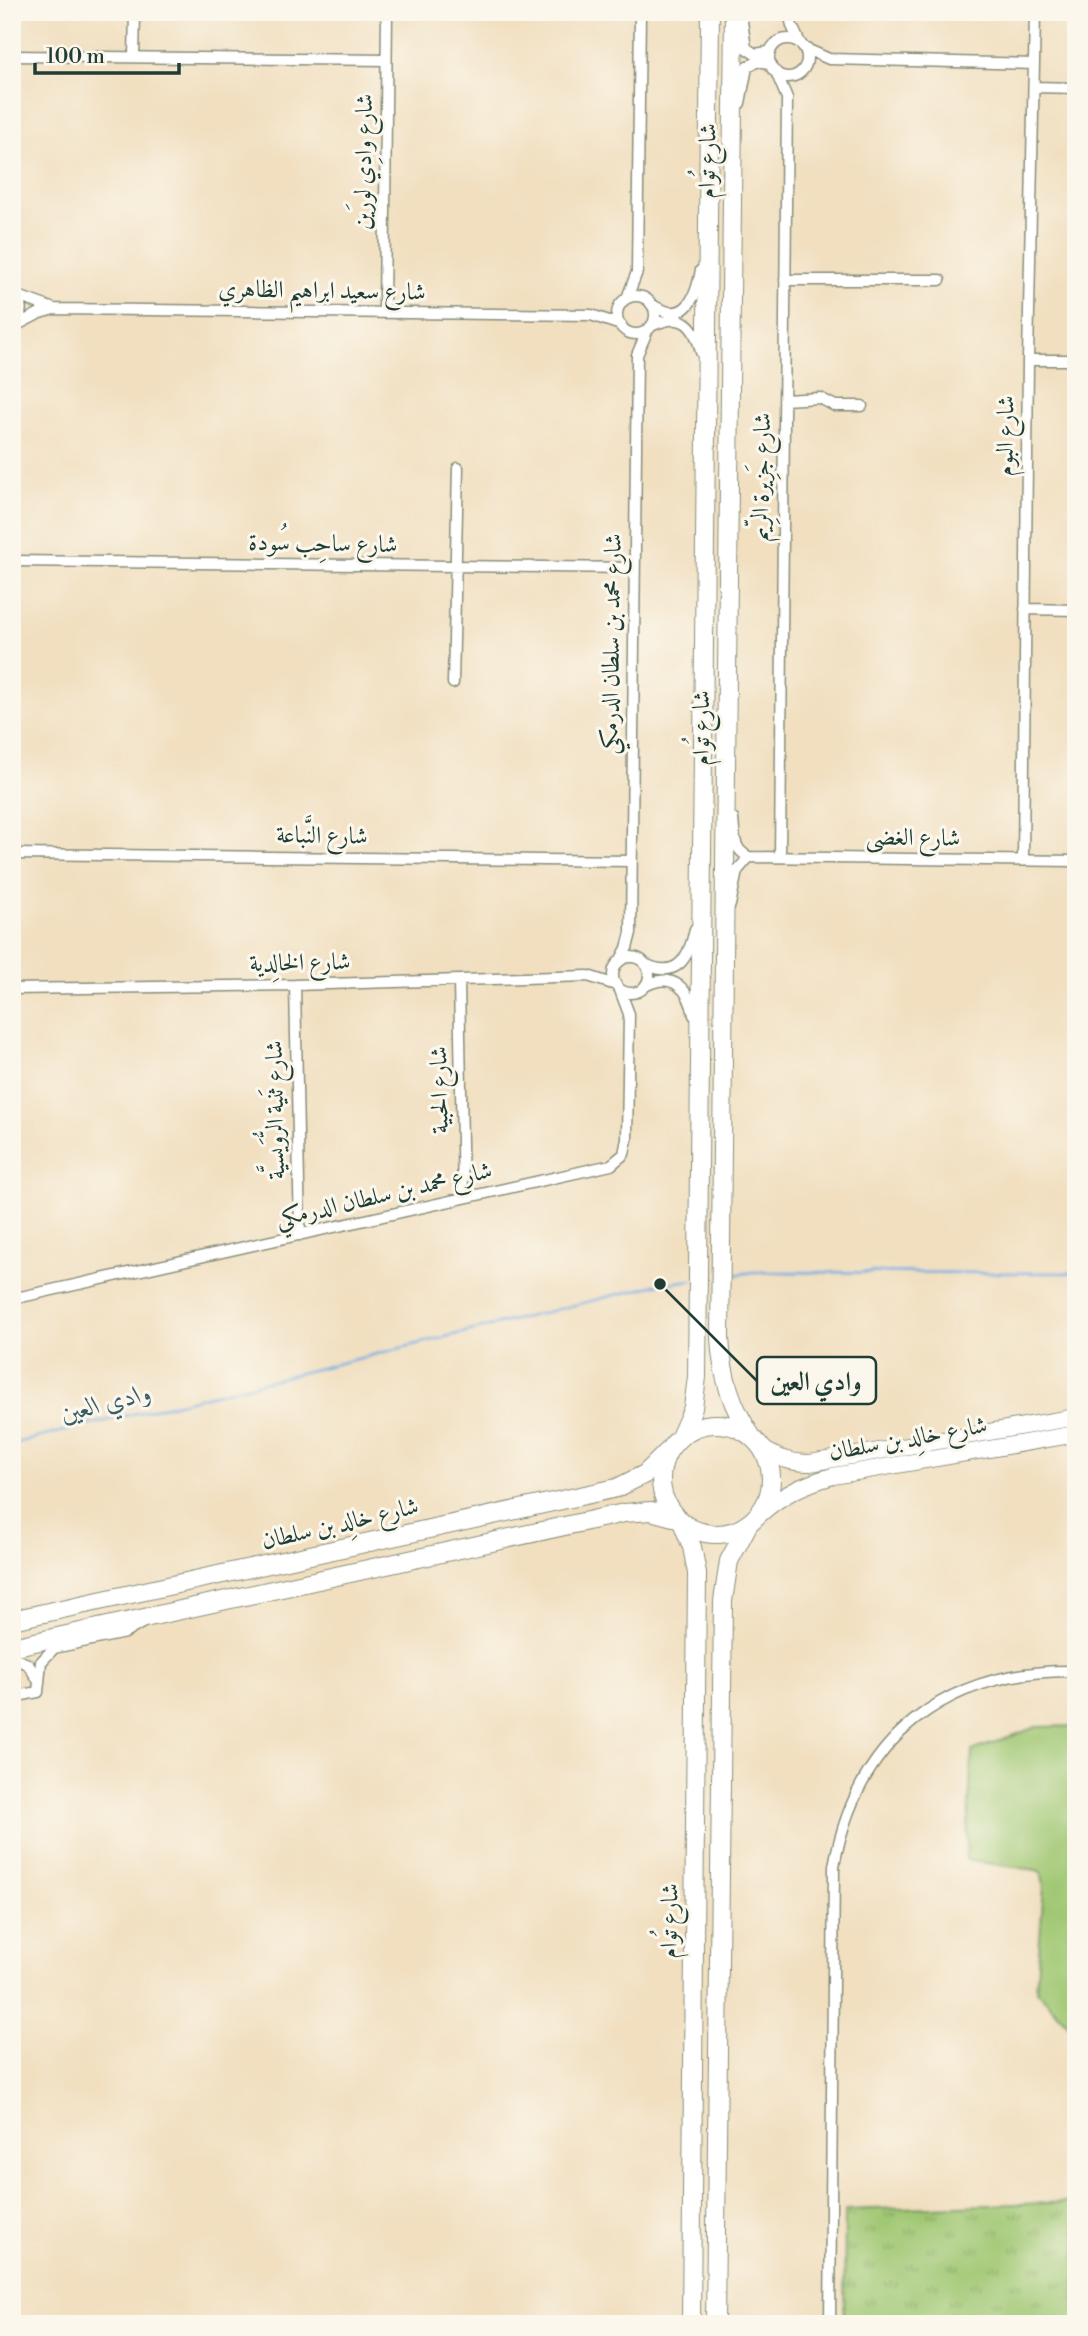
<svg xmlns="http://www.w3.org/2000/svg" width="1088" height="2336" font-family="'Libre Bodoni',Amiri,serif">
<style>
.grass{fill:url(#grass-tufts);stroke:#608254;stroke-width:2}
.pitch{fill:#a0c873;stroke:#608254;stroke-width:2}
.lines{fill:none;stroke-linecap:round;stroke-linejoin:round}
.stream{stroke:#72ace2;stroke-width:2.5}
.street-casing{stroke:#888e7a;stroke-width:13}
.secondary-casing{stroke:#888e7a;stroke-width:18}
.primary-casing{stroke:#888e7a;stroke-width:20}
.street{stroke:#fff;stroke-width:10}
.secondary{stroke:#fff;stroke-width:16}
.primary{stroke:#fff;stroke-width:18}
.labels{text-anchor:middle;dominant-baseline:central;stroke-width:6;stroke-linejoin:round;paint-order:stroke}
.street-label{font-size:24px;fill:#1f3d34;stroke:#fbf7ec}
.water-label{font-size:26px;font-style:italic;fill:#385e68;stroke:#fbf7ec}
.leader{fill:none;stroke:#1f3d34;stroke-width:2.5}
.callout-dot{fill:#1f3d34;stroke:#fbf7ec;stroke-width:2.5}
.callout{fill:#fbf7ec;stroke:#1f3d34;stroke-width:2.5}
.callout-label{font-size:26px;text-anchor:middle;font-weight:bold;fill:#1f3d34}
</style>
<defs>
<pattern id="grass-tufts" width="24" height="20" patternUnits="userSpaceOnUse" patternTransform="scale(1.75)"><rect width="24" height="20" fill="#a0c873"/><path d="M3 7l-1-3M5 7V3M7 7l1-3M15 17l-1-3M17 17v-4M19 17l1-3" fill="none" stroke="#82a45f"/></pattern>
</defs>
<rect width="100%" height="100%" fill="#fbf7ec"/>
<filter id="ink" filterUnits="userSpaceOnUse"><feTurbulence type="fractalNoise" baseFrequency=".0143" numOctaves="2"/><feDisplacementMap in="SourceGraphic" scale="14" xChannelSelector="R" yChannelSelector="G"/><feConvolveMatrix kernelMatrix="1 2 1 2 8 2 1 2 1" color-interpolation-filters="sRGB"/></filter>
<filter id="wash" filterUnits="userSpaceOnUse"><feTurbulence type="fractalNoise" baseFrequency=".00686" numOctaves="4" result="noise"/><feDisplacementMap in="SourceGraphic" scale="28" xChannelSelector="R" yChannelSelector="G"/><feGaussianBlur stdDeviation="1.57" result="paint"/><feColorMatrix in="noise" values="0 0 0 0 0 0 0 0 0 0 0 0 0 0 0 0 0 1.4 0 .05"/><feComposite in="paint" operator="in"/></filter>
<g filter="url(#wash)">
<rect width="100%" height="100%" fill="#f1dfc0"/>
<!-- grass -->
<path class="grass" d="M1076 2202V2324H844L845 2210Z"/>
<!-- pitch -->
<path class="pitch" d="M1076 1726V2032L1036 1990 1044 1885 1041 1871 966 1860 972 1751 1036 1727Z"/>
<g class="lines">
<!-- stream -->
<path class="stream" d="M727 1276 753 1272 1076 1273
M12 1444 660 1284 693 1280"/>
</g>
</g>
<g filter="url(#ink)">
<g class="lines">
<defs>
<path id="street" d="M789 12 792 26 800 43
M741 15 746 48 755 54 768 52
M769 58a19 19 0 1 1 38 0a19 19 0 1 1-38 0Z
M804 48 829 59 1034 64
M12 56 386 60
M134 57 135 12
M776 72 787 98 780 857
M1034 87 1076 88
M740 103 747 67 759 61 771 64
M785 280H940
M12 289C23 302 24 315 12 329
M18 296 54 309 591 315 621 325
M617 315a19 19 0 1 1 38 0a19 19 0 1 1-38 0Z
M627 298 637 272 640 12
M651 304C685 327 696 298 701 270
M384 312 387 12
M15 326 40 313 54 309
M651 326C681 312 694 322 701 352
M1028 360H1076
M784 400 820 398 835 406H862
M12 561 633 568
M1025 609 1076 610
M453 683 458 468
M733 819C735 835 732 849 749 857L1076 861
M12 854 631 861
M1023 860 1028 360 1035 12
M730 905 737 871 749 857
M613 975a18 18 0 1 1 36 0a18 18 0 1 1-36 0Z
M620 961 627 948 631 933 637 355 648 329
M645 964C678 980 689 957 695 929
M459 981 463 1198
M295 985 300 1235
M645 986C673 971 689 989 694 1015
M12 989 295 985 588 976 616 985
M12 1299 611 1165 624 1154 627 1139 629 1014 620 990
M12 1658 28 1664 38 1680
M12 1697 38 1692 41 1662 54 1648 125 1633 142 1623
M830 2324 834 1866C857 1737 947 1669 1076 1671"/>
<path id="secondary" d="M762 1448C777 1459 792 1463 810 1463L1076 1417
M759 1515C781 1495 804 1484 833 1476L1076 1434"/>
<path id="primary" d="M734 12 720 1338C722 1375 731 1406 752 1437
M661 1479a55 55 0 1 1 110 0a55 55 0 1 1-110 0Z
M680 1437 693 1408 697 1377 710 12
M682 1522 692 1547 697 1573 691 2324
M12 1620 617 1488 645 1474 667 1452
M12 1647 624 1513 651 1511 677 1518
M715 2324 723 1601 729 1561 748 1525"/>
</defs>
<!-- street casing -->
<use href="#street" class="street-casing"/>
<!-- secondary casing -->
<use href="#secondary" class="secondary-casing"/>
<!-- primary casing -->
<use href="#primary" class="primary-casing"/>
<!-- street -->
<use href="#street" class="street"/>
<!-- secondary -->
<use href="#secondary" class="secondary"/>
<!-- primary -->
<use href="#primary" class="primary"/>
</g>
</g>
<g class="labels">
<!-- street labels -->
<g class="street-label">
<text transform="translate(708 161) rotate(-89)">شارع تُوام</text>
<text transform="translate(364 162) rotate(-89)">شارع وادِي لورَين</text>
<text transform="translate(322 291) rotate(1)">شارع سعيد ابراهيم الظاهري</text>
<text transform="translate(1006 436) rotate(-89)">شارع البوم</text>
<text transform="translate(762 477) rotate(-89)">شارع جَزِيرة الرِّيم</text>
<text transform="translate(323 544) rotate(1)">شارع ساحِب سُودة</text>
<text transform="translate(612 644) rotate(-89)">شارع محمد بن سلطان الدرمكي</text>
<text transform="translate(702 728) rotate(-90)">شارع تُوام</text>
<text transform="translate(322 836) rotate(1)">شارع النَّباعة</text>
<text transform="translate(913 838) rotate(1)">شارع الغضى</text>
<text transform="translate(300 963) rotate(-1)">شارع الخالِدية</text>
<text transform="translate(440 1090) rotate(-91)">شارع الحبية</text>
<text transform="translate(276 1110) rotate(-91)">شارع ثَنية الرُّوَيسيَّة</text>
<text transform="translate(384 1195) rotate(-13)">شارع محمد بن سلطان الدرمكي</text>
<text transform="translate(908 1439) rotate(-10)">شارع خالِد بن سلطان</text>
<text transform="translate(340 1524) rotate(-13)">شارع خالِد بن سلطان</text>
<text transform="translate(670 1921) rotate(-89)">شارع تُوام</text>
</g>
<!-- water labels -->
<g class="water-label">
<text transform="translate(106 1403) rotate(-14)">وادي العين</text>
</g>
</g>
<!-- callouts -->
<path class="leader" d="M660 1284L757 1381"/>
<circle class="callout-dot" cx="660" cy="1284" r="7"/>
<rect class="callout" x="757" y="1357" width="119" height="47" rx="7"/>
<g class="callout-label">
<text x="816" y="1390">وادي العين</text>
</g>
<!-- margin -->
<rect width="1088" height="2336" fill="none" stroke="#fbf7ec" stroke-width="42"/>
<!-- scale -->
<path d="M35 63v10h144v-10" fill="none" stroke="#1f3d34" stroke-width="3.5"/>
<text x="46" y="63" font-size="21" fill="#1f3d34" stroke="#fbf7ec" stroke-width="5" paint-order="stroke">100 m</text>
</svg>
